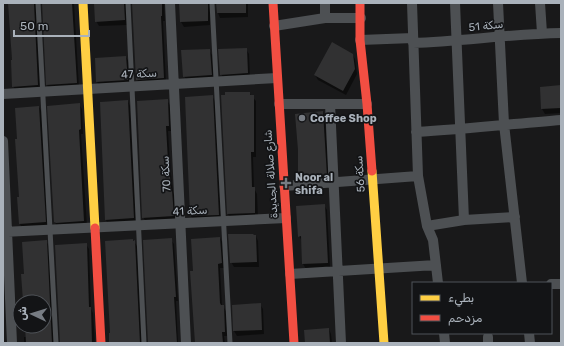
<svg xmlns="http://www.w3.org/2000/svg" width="564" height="346" font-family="Rubik,Vazirmatn,sans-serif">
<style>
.shadow{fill:#0007}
.building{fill:#313132}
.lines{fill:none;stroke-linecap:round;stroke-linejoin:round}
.lane{stroke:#4d5053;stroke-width:5}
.street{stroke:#4d5053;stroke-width:10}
.slow{stroke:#ffcf43;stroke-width:9}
.jam{stroke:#f24e42;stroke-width:9}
.poi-dot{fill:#777c83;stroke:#131416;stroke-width:1.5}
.labels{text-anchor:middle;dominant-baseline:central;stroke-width:3.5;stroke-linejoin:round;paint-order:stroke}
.street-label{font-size:11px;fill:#aab2bb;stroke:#131416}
.poi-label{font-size:11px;font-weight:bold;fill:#aab2bb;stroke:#131416;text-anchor:start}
</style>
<rect width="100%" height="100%" fill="#19191a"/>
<!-- shadow -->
<path class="shadow" d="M10 3H74L79 88 50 89 47 85 43 4 40 3V90L16 91 13 86Z
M95 3H164L165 21H163L166 83 139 84 137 79 133 5 130 3 127 25 99 26 96 21Z
M180 3H248V17L220 18 218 13 217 5 214 3 210 8V25L184 27 181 22Z
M246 49 249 54 250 78 224 79 221 74Z
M209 50 212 55 214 80 187 81 184 76Z
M352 54 355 59 357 74 346 95 318 80 315 75Z
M126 57 129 62 130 85 100 86 97 82Z
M561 86V113L545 114 542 109 541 88Z
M249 93 256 101V157H253L254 188 257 194 258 218 231 220 228 214 222 96Z
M212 96 215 101 221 219 194 221 191 216Z
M167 100 170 105 171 131H168L170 165 173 192 174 195 176 220 146 222 143 217Z
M128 101 130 106 136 223 108 225 106 220 101 102Z
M79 104 82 109 83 134H81L87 226 57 227 55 222Z
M39 107 42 112 48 227 22 228 20 224 18 140Z
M323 112 325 117 329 180 302 181 299 177V150Z
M324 205 327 210 330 267 306 269 303 264 302 241 299 236Z
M256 236 258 241 259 267H234L231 262Z
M220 238 223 243 224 268H220L222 306H223L226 311 228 336H224L225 343H196L194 272Z
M133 240 137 246 142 343H110Z
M171 240 174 244 178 301H176L178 343H149Z
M46 241 49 246 54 343H24V337H27L26 326H44V302H25L23 275H25Z
M86 244 89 249 91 309 93 313 95 343H61Z
M260 304 263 309 264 334 237 336 234 331 233 306Z
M329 329 331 334 332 343H306Z"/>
<!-- building -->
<path class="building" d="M8 3H34L38 85 12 87 11 60H12Z
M42 3H72L77 83 46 85Z
M94 3H124L125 20 95 22Z
M132 3H162V16H161L164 78 136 80Z
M179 3H208V21L180 22Z
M216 3H246V13H217Z
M332 42 353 54 355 69 343 91 314 75Z
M247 48 248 73 220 75 218 49Z
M210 49 212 75 183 77 181 50Z
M126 56 128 80 96 82 95 58Z
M561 85V108L541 109 540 87Z
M225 92H250V95H254V152H251L252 187H255V213L227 214 221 95H225Z
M213 95 219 215 190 216 185 97Z
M168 99 169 126H166L168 161H169L171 190H172L174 216 142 218 137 101Z
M128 100 134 218 105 220 100 102Z
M80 103 81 129 79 130 84 221 56 223 54 222 47 106Z
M39 106 46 222 19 224 17 197H19L15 139H17L15 108Z
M323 111 327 176 298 177V150L295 114Z
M325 204 328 263 302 264 301 236 298 237 296 206Z
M228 234H253L254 235H256L257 262 230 263Z
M220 237 222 263 218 264 220 303 221 305H224L225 332H222L223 343H195L190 271H193L191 239Z
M172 238 176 297H174L177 343H148L143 240Z
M133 239V241L135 240 140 343H109V333H110L105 241Z
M47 240 52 343H26L25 326H44V299L23 301 21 274H24L22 242Z
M87 243 89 307H91L92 343H60L55 245Z
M261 303 262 330 233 331 232 305Z
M329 328 330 343H305L304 330Z"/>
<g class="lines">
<!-- lane -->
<path class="lane" d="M38 3 56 343
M128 3 144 343
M212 3 230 343"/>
<!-- street -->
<path class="street" d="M170 3 186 343
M325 3V18
M412 3 418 176 427 226 433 240 438 283
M455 3 464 220
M498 3 504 124 522 283
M540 3 542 33
M274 26 325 18H361
M360 40 413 38
M413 43C463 41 512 34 561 33
M3 94 277 78
M279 104H367
M330 104 341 343
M416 132C464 129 513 124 561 120
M3 141 12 343
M284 186 418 176
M427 226 464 220 515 217
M3 232 286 218
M290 274 436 265
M551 284H561
M444 333 445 343
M529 333 530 343
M488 337V343"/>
<!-- slow -->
<path class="slow" d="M83 3 95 228
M372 171 384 343"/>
<!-- jam -->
<path class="jam" d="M273 3 294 343
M360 3V40L367 104 372 171
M95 228 101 343"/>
</g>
<!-- markers -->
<g class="poi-dot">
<circle cx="302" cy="118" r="4"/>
<path d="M284 177h4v4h4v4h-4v4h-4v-4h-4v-4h4z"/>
</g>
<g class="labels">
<!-- street labels -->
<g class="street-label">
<text transform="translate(486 26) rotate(-6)">سكة 51</text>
<text transform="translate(139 74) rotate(-3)">سكة 47</text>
<text transform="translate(166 174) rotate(-93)">سكة 70</text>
<text transform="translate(271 174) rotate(-94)">شارع صلالة الجديدة</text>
<text transform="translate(360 174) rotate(-94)">سكة 56</text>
<text transform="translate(190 211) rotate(-3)">سكة 41</text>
</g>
<!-- poi labels -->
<g class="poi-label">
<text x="310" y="118">Coffee Shop</text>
<text x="295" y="177">Noor al<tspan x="295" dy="13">shifa</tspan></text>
</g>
</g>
<!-- border -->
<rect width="564" height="346" fill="none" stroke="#aab2bb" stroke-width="8"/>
<!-- legend -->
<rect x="412" y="282" width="140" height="52" fill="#131416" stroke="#4f5358"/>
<rect x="420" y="295" width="20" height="6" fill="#ffcf43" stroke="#4f5358"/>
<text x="448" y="302" font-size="12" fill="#aab2bb">بطيء</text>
<rect x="420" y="315" width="20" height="6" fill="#f24e42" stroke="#4f5358"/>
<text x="448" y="322" font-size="12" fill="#aab2bb">مزدحم</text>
<!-- north arrow -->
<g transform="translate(32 314) rotate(274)"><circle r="19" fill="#131416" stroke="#4f5358"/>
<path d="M0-3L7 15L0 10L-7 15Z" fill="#777c83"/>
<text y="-6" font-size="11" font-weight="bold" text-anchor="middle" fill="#aab2bb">ش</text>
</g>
<!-- scale -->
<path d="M14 30v6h75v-6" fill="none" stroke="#aab2bb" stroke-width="2"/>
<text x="20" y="30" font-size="12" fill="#aab2bb" stroke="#131416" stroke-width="3" paint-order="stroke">50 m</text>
</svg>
